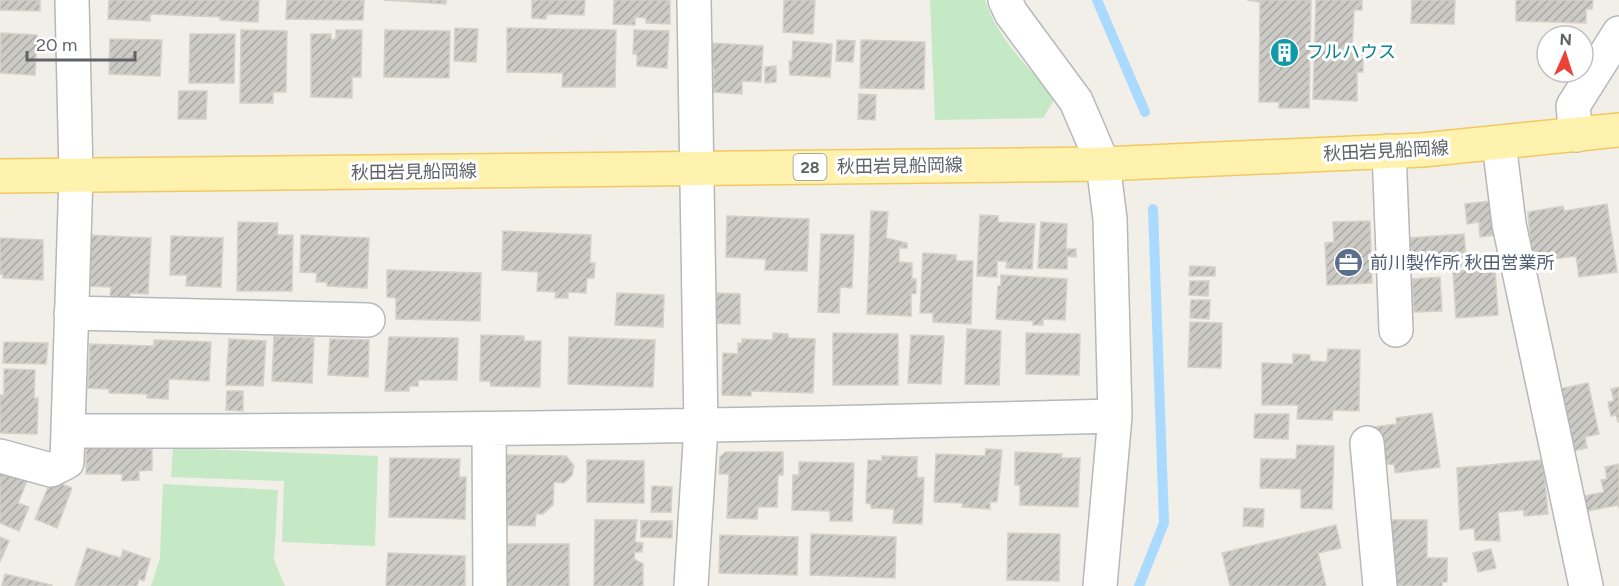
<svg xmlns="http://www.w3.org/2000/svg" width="1619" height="586" font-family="Figtree,'Noto Sans JP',sans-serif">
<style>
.green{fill:#c5e8c5}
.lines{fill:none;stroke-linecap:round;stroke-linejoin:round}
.stream{stroke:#aadaff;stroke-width:10}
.building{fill:url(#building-hatch);stroke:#d6d1c6;stroke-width:1.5}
.minor-casing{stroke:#b5b8bc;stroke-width:36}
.primary-casing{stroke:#f2c960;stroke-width:36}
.minor{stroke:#fff;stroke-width:33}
.primary{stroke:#fff2af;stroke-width:33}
.labels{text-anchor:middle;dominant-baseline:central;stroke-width:6;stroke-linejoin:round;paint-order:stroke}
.shield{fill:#fff;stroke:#8f9295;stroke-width:1.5}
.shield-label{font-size:16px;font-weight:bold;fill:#5f6368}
.culture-label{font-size:18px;fill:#0d838f;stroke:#fff;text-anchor:start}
.street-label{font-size:18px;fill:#5f6368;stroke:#fff}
.service-label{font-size:18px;fill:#4e5e75;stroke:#fff;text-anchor:start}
</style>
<defs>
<pattern id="building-hatch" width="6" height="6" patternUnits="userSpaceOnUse" patternTransform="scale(1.5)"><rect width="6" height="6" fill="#cccac5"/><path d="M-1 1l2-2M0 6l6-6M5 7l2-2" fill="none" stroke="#a9a8a4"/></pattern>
</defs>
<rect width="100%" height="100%" fill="#f1efe8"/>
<!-- green -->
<path class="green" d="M930 0H985C997 38 1029 69 1056 97L1043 118 935 120Z
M173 448 378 456 375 546 282 542 284 481 171 477Z
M163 484 278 490 274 560 285 586H151L160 558Z"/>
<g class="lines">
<!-- stream -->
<path class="stream" d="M1097 0 1145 112
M1139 586 1164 523 1153 209"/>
</g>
<!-- building -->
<path class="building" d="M0 0H40V11L0 10Z
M109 0H259L258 22 220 20V17L150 14V21L108 19Z
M287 0H364L363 20 286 19Z
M384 0H446V4Z
M532 0H585L584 15 547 14 546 19 532 18Z
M614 0H670V24L646 23V18L635 17V25L613 24Z
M784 0H815L813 34 783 32Z
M1311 0 1309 108H1279V102H1259L1260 2 1247 0Z
M1316 0H1362V10H1354L1352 54H1363V72H1357V101L1313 99Z
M1412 0H1455L1454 24 1411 23Z
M1516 0H1593L1592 9H1586V23L1516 21Z
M455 28 478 29 476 62 454 61Z
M507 28 616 30 615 87H562L563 73 507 72Z
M241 30 287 31 286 92H273V103H240Z
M336 30H362L361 77H352V98L311 97V34H331V40L336 39Z
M385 30 450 31 449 78 384 77Z
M634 30 669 31 667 68 637 66V54H633Z
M1 33 37 35 35 75 0 73Z
M190 34H235L234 83H189Z
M110 39 162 40 160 76 109 74Z
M837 40 855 41 853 62 836 61Z
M861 40 925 42 924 89 860 88Z
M793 41 832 44 830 77 790 75 789 61H792Z
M711 43 763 46 761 82 742 81V94L713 92 714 69H710Z
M776 66V82L765 83V67Z
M179 91H207L206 119H178Z
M859 94 876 95 875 120 858 119Z
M1491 201 1495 235 1480 237 1479 222 1467 224 1465 204Z
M1607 204 1617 272 1579 277 1576 256 1532 262 1528 212 1563 206 1564 211Z
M871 211 888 212 886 238 907 243V248H899V262L912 263V279H916V293L911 294V316L867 314Z
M980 215 998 216V222L1035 224 1032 269 1006 268 1007 261H997V277L977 276Z
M727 216 809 219 807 271 765 270 766 259 726 257Z
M1370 221 1372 283 1327 285 1325 243 1334 242 1333 222Z
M238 222 278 223 277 235H293L292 291H237Z
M1041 222 1067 224 1066 249H1076V257L1067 256V269L1038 268Z
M503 231 591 235 590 263H595L594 278H587L586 293 568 292V298H555L556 292 537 291 538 272 502 270Z
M821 234 854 235 852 288 840 287 839 313 818 312Z
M1464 234 1467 266 1411 270 1408 238Z
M87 235 151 238 148 294 130 293V298L110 297 111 287 84 286Z
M301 235 369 238 367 288 327 286V282H316L317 273 300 272Z
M171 236 223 238 221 287 186 286 187 275H170Z
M0 238 43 240V280L3 278V274H0Z
M923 253 956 255V261H973L971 324 933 322V313H920Z
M1190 266 1215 267V276H1189Z
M1495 269 1498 315 1456 318 1453 271Z
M387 270 481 273 480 321 396 319V298L387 297Z
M1001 275 1067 279 1065 320 1043 319V325H1033V321L996 319 998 286H1001Z
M1440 277 1442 311 1414 312 1412 279Z
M1190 281H1209L1208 296 1189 295Z
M617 293 664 295 663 327 615 325Z
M712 293 740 294V324L711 323Z
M1191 300H1210L1209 319 1190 318Z
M1190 322 1222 323 1221 368 1188 367Z
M967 329 1001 331 999 385 965 384Z
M773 333 788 334V338L815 339 813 393 751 391V396L722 395 723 353 738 354V343L742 344V339L773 340Z
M833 333 898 334V385H833Z
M1026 333 1080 334 1079 375 1026 374Z
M481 335 524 336V341H541L540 387 491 386 490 381H480Z
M911 335 944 336 941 384 908 383Z
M274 336 314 338 312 383 272 381Z
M389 337 458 338 457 380H418V386H409V391H385Z
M569 337 655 340 653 387 568 384Z
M229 339 266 341 263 386 226 385Z
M330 339 369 340 368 377 328 375Z
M154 340 211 342 209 381 169 379 168 399 147 398V394L109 393V389L88 388 90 344 154 346Z
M4 342 48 343 46 364 3 363Z
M1328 349 1360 350 1359 411 1333 410 1332 420 1297 419 1298 405H1262V363L1293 364V354L1310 355V361L1327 362Z
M4 369 35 370 34 398H38L37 434 0 433V395H4Z
M1588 383 1599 434 1585 437 1587 448 1568 452 1554 390Z
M1619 387V422H1618L1616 415 1611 416 1608 402 1614 401 1611 389Z
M227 391H243V411L226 410Z
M1432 413 1440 467 1395 473 1394 464 1379 465 1374 427 1397 424 1396 418Z
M1255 414H1289L1288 439 1254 438Z
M86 444H152V470L139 471V480L122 481V474H86Z
M1297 445 1334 446 1332 509 1301 508V489L1260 488 1261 459H1296Z
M986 449 1002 450 997 502H990V509L962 507 963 503 934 502 936 454 985 456Z
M726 452H783V475H778L777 507H758L757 519 727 518 729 474H719L720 457Z
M1015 452 1062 454 1061 458H1080L1078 507 1020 505V485H1015Z
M503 455 566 456 574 466 572 475 564 483 554 482 553 505 543 514H536L535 526 501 525Z
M882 456 917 457V477L924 478 922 524 893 523 894 509 871 508V504L866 503 868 460 882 461Z
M390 458 460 459 459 477H466L465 519 389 517Z
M587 460 644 461V503L587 502Z
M1543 460 1548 514 1524 516V510L1498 512 1500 541 1475 540 1474 528 1460 530 1457 468Z
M799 462 854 463 852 521H830V511L792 510 793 475H799Z
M1619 464V508L1618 505 1582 512 1579 497 1604 492 1601 480 1607 479 1605 467Z
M0 469 27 481 18 503 29 507 19 531 0 523Z
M51 480 72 488 57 528 35 519Z
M652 486 672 487 671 512H651Z
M1244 508 1264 509 1263 527 1243 526Z
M595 520H637L635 542 643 543 642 552H635L634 559 643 564V586H594Z
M1392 520H1427V558H1447V582H1442V586H1391Z
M641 521H672V538L641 537Z
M1336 525 1341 548 1318 553 1326 586H1230L1222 553Z
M1008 533 1060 534 1059 581 1007 580Z
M811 534 896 537 895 578 810 575Z
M720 535 798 537 797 575 719 573Z
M0 537 9 541 0 562Z
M496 544H569V586H502Z
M87 548 121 558 123 550 150 559 144 581 139 579 137 586H75Z
M1491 549 1496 568 1478 572 1473 553Z
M388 553 465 556V586H386Z
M5 574 52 585V586H2Z"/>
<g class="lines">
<defs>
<path id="minor" d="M1005 0 1011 13 1076 101 1103 164 1110 219 1115 416 1100 586
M1576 135 1573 106 1619 33
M1499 143 1509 224 1586 586
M1389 151 1396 330
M71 313 368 320
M489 430 490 586
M69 431C418 432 767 425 1115 416
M1367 443 1380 586
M0 456 51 470 67 462 76 175 72 0
M691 586 701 427 694 0"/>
<path id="primary" d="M0 176 1103 164 1422 150 1619 130"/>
</defs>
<!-- minor casing -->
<use href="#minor" class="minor-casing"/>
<!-- primary casing -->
<use href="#primary" class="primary-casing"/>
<!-- minor -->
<use href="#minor" class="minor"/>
<!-- primary -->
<use href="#primary" class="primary"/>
</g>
<!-- icons -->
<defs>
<symbol id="building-disc" viewBox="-11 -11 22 22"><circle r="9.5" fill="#0f9aa8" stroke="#fff"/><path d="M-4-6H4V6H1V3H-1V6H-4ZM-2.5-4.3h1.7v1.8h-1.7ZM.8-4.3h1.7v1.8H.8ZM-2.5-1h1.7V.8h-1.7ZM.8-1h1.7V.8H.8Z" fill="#fff"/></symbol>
<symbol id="office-disc" viewBox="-11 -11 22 22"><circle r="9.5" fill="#5c6f8a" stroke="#fff"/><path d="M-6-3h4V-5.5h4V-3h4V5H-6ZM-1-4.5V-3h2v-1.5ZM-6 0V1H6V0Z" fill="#fff"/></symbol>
</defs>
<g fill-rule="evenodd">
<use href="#building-disc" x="1268" y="36" width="33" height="33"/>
<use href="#office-disc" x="1332" y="246" width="33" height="33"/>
</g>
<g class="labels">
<!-- shield labels -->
<rect class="shield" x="793.5" y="154" width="33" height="26" rx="4.5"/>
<g class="shield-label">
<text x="810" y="167">28</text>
</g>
<!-- culture labels -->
<g class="culture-label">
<text x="1306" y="52">フルハウス</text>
</g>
<!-- street labels -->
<g class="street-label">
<text transform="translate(1386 151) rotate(-3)">秋田岩見船岡線</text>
<text transform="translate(900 166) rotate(-1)">秋田岩見船岡線</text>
<text transform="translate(414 172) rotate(-1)">秋田岩見船岡線</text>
</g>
<!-- service labels -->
<g class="service-label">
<text x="1370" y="263">前川製作所 秋田営業所</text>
</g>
</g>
<!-- north arrow -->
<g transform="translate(1565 54) rotate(3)"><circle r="28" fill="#ffffff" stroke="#bfc1c3" stroke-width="1.5"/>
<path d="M0-4.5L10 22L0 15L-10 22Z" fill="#ea4335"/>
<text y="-9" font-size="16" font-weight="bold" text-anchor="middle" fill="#5f6368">N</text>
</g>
<!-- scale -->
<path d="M27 51v9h108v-9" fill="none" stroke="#5f6368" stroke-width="3"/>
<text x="36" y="51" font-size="18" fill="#5f6368" stroke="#ffffff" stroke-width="4.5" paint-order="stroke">20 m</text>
</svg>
